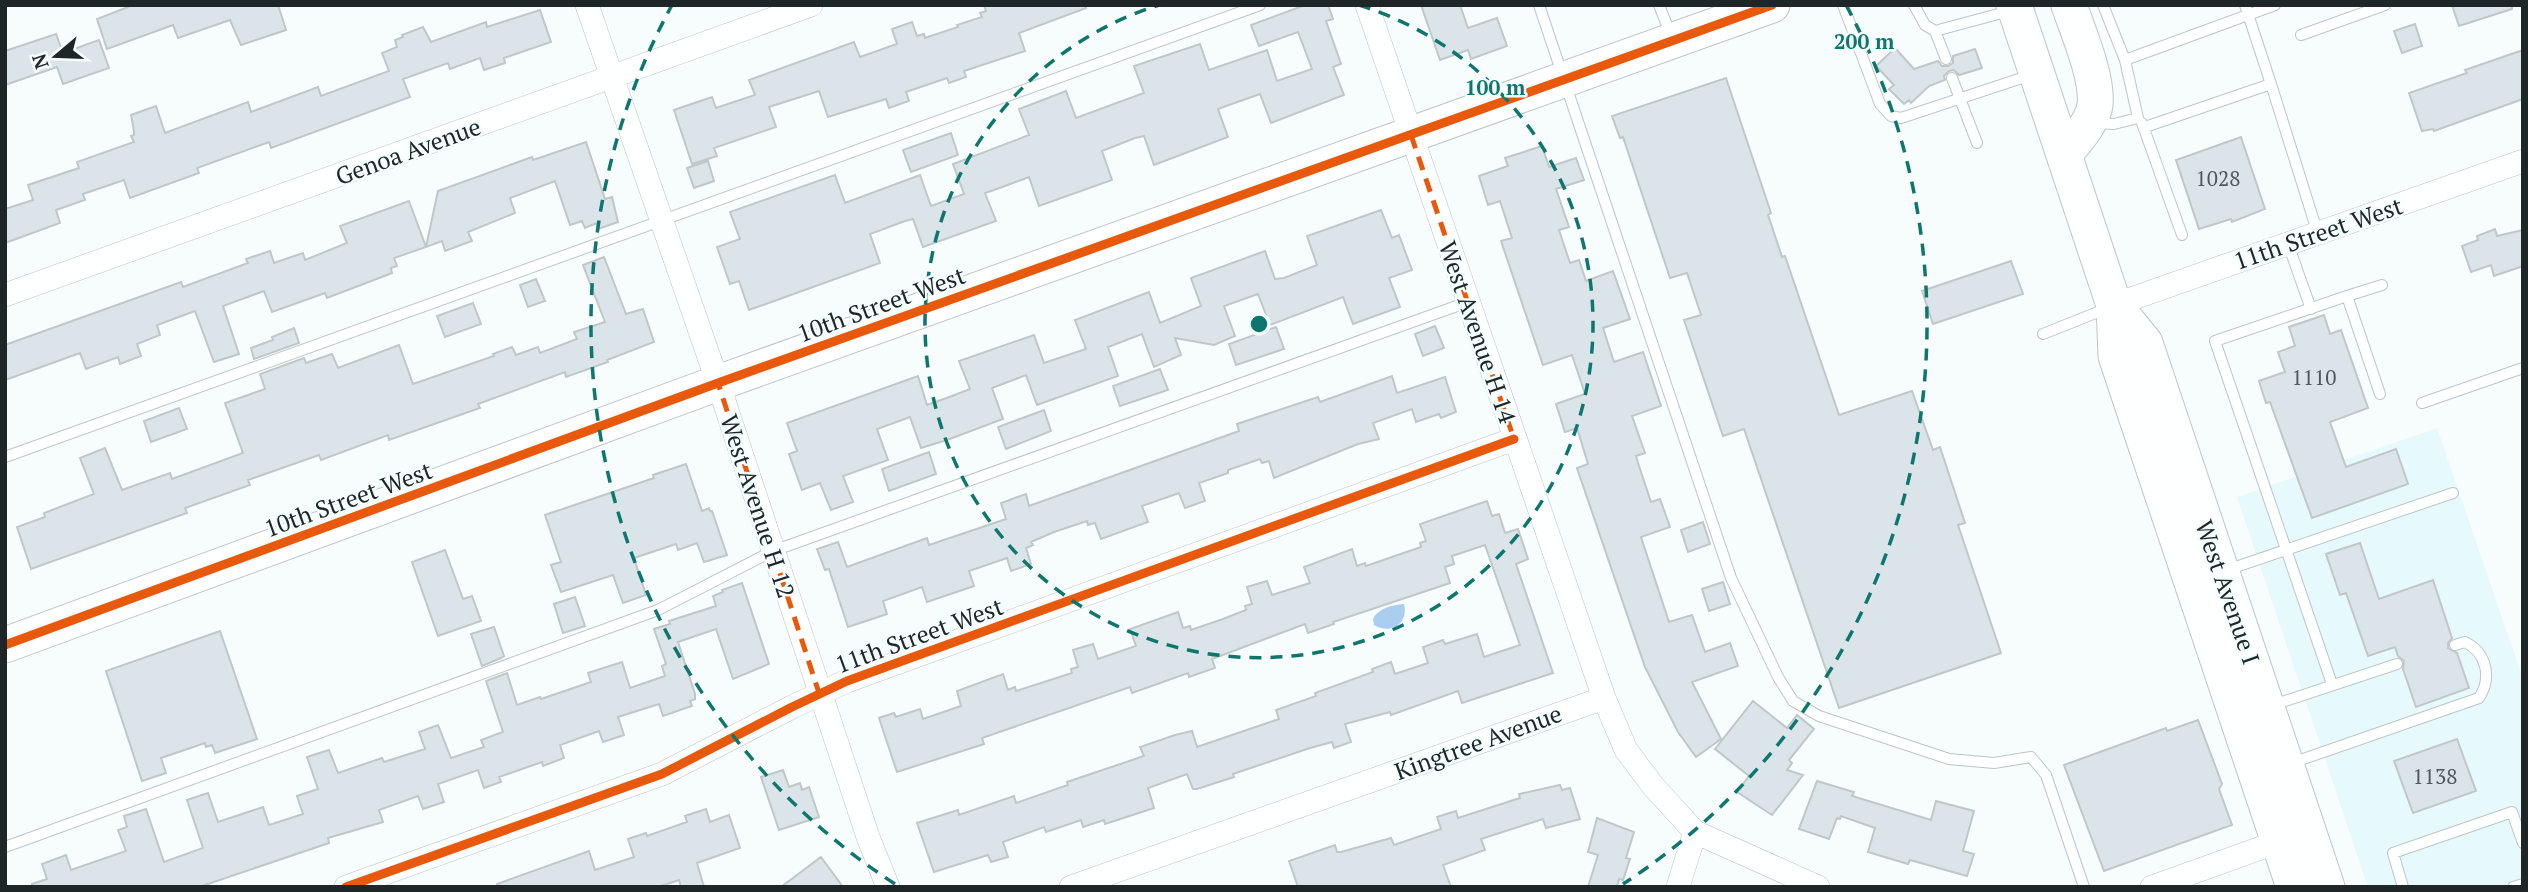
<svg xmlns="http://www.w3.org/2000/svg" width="2528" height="892" font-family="'PT Serif',serif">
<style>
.built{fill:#e6f9fc}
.water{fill:#aaceef}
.building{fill:#dbe5e9;stroke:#c1c7c9;stroke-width:2}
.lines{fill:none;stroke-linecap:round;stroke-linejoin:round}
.service-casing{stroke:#bfc5c6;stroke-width:12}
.minor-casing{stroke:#bfc5c6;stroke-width:24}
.primary-casing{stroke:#bfc5c6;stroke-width:37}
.service{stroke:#feffff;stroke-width:10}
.minor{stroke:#feffff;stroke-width:23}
.primary{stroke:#feffff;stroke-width:35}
.cycleway-casing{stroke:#f5feff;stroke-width:13}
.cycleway{stroke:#e8590c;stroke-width:9}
.marked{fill:none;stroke:#e8590c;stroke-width:5;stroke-dasharray:14 9;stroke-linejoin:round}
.ring{fill:none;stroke:#0f766e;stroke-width:3.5;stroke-dasharray:12 9}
.labels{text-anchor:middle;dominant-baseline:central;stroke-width:5;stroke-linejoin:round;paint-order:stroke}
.number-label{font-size:21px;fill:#4f585a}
.street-label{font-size:24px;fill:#1e2627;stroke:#f5feff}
.centre{fill:#0f766e;stroke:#f5feff;stroke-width:3.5}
.ring-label{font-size:21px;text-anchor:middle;font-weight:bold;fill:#0f766e;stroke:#f5feff;stroke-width:5;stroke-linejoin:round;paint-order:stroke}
</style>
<rect width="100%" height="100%" fill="#f7fcfd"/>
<!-- built -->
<path class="built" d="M2437 428 2523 679V887H2368L2237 497Z"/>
<!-- water -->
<path class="water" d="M1404 604C1409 624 1390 635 1374 625L1373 619C1378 608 1392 605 1404 604Z"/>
<!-- building -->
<path class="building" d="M133 5H278L286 30 241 45 230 20 178 38 173 25 107 49 97 19Z
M984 5H1086V8L1019 33 1025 51 964 71 966 77 949 83 947 78 906 92 909 101 889 108 886 99 828 117 819 91 769 107 776 127 714 148 717 156 692 164 674 110 712 97 716 108 755 95 749 80 854 42 860 57 897 44 892 29 912 22 917 36 924 34 925 38 958 27 957 25 982 17 980 13 986 11Z
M1305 5H1328L1333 19 1326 21 1341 64 1333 67 1344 95 1271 123 1260 94 1226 106 1218 109 1228 137 1154 165 1144 136 1135 138 1102 151 1112 180 1039 206 1029 177 994 190 985 193 996 221 923 247 913 219 905 221 870 234 880 263 749 310 739 281 730 284 717 247 740 239 730 212 835 175 845 203 920 175 931 206 964 194 953 164 1029 135 1019 109 1066 91 1076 118 1144 93 1134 66 1200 44 1209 70 1267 50 1277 81 1312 69 1298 32 1259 46 1251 25Z
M1421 5H1460L1468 28 1497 18 1507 46 1471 59 1468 50 1440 60Z
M2452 5H2512V9L2459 26Z
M540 10 551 42 504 58 505 63 484 70 480 58 450 69 448 63 403 79 410 97 271 148 269 142 197 168 199 173 130 198 124 180 83 194 85 200 56 210 60 223 5 243V209L33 200 28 185 79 168 77 162 134 142 131 136 134 135V131L131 115 156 106 165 133 248 102 251 112 318 87 321 96 389 71 382 53 397 47 395 40 403 37 402 35 423 27 431 42 486 22 487 27Z
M2415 24 2422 46 2402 53 2394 31Z
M56 34 63 53 99 40 109 68 63 84 57 67 5 85V51Z
M1895 48 1914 69 1938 61 1942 66H1948L1953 63V56L1975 49 1982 68 1959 75 1954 70 1949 71 1944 76 1945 80 1929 86 1911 103 1909 100 1904 104 1889 89 1894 85 1876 66Z
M2523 50V99L2434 131 2433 129 2422 131 2409 93 2467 73 2465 70Z
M1726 78 1771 213 1768 215 1782 257 1785 256 1839 415 1912 391 1933 450 1940 447 1965 523 1958 525 2001 653 1839 708 1744 429 1723 436 1684 320 1701 315 1687 273 1670 278 1623 137 1620 138 1612 116Z
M951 133 958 155 911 172 903 150Z
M2241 137 2265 209 2232 222 2231 219 2199 229 2176 160Z
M586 142 605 199 612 197 618 222 598 229 597 223 585 228 582 221 570 225 555 181 510 198 515 213 468 232 472 241 445 251 442 241 426 247 438 191 532 157 533 160Z
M1542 146 1549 167 1576 158 1584 180 1556 189 1569 227 1559 230 1570 263 1579 260 1586 281 1613 271 1630 319 1603 328 1614 362 1643 352 1661 406 1632 416 1645 453 1636 456 1639 466 1651 502 1660 499 1670 527 1641 537 1669 622 1692 615 1705 652 1730 643 1738 666 1692 682 1721 739 1696 757 1678 732 1645 667 1577 468 1588 464 1577 428 1565 432 1556 404 1585 394 1572 355 1543 365 1501 241 1512 238 1500 201 1488 205 1479 176 1508 166 1505 158Z
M708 161 714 181 694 188 687 168Z
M409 201 426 247 394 258 397 266 391 268 392 273 327 298 325 293 272 312 264 291 223 306 239 354 214 362 195 311 157 325 160 335 137 344 141 356 120 364 118 357 86 369 80 353 5 380V345L181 282 183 287 248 263 246 259 270 251 274 263 303 253 305 260 347 243 340 226Z
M1381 210 1392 238 1399 235 1412 270 1389 278 1400 307 1353 324 1343 297 1270 325 1258 294 1224 306 1235 336 1214 345 1175 338 1181 355 1154 367 1142 334 1108 347 1118 376 1037 405 1026 375 992 388 1003 419 947 440 921 448 910 417 877 429 888 460 843 476 853 502 831 510 820 483 802 490 789 454 797 451 787 423 918 376 927 405 952 396 970 389 959 361 1034 335 1044 363 1086 349 1075 320 1149 292 1160 323 1201 306 1191 278 1265 251 1275 279 1284 278 1317 265 1307 236Z
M2495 229 2497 236 2523 230V266L2494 276 2491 265 2471 272 2462 246 2478 240 2477 236Z
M604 257 626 314 643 309 654 342 607 360 608 362 566 377 565 372 478 404 480 408 389 440 388 435 321 460 319 455 248 480 250 485 185 508 187 513 31 569 17 527 45 517 44 513 94 494 80 458 105 448 122 490 170 473 172 479 243 453 225 403 265 389 260 374 304 358 306 363 332 354 338 368 399 345 413 384 494 356 493 354 512 347 516 355 538 347 540 353 577 339 574 332 605 322 583 265Z
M2011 261 2023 294 1933 324 1922 291Z
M536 279 545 301 528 307 520 285Z
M473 303 481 324 445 337 437 316Z
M2324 315 2330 334 2341 330 2368 408 2330 422 2346 467 2396 449 2408 484 2312 518 2270 402 2266 403 2259 381 2285 372 2278 352 2295 346 2289 327Z
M1435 326 1444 348 1423 356 1415 334Z
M1276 327 1284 349 1236 365 1229 344Z
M294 328 299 343 254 359 251 348 273 340 272 337Z
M1160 369 1168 390 1120 406 1113 386Z
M1392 376 1397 393 1445 377 1456 412 1441 418 1439 414 1416 422 1412 409 1373 423 1379 439 1358 444 1274 478 1269 461 1262 463 1260 459 1228 470V473L1199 483 1205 501 1185 508 1179 493 1142 506 1148 522 1101 539 1095 523 1088 525 1087 521 1054 532 1031 542 1033 545 1026 548 1031 564 1011 571 1007 558 969 571 974 586 927 602 922 587 883 601 887 614 848 627 829 569 825 570 817 549 838 542 847 567 927 538 929 545 1006 519 1001 503 1026 494 1029 506 1239 431 1237 424 1318 397 1320 402Z
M179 408 187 429 151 442 144 421Z
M1044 410 1051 431 1006 449 998 427Z
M929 452 936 474 889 491 882 469Z
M686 464 702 511 709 508 710 511H712L727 555 704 562 697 543 678 550 676 544 634 558 646 595 623 603 613 575 561 592 551 565 561 562 545 515 654 478 653 475Z
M1487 501 1492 516 1499 514 1505 533 1518 529 1528 559 1516 564 1553 673 1462 703 1458 691 1391 715 1390 712 1345 724 1351 742 1334 748 1332 742 1310 748 1233 774 1234 777 1197 789H1193L1187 774 1148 788 1154 808 1105 824 1104 820 1083 827 1081 820 1046 832 1044 827 1003 842 1008 857 991 862 988 855 934 872 917 823 958 810 959 815 1014 796 1016 803 1068 785 1067 782 1144 756 1140 747 1175 735 1192 731 1197 747 1279 719 1276 710 1316 696 1315 693 1373 672 1372 669 1391 662 1395 674 1428 663 1423 647 1443 640 1445 644 1477 634 1484 657 1520 645 1485 545 1452 556 1454 564 1445 567 1450 583 1333 622 1334 624 1308 633 1305 624 1212 659 1215 668 1189 677 1188 673 1132 693 1130 687 982 738 984 744 897 772 879 718 894 713 896 717 920 709 923 719 961 706 957 691 1003 674 1008 690 1015 687 1016 691 1072 673 1071 669 1078 667 1073 650 1093 644 1098 659 1136 646 1130 629 1178 612 1183 628 1190 626 1191 630 1223 619 1246 610 1245 606 1252 604 1247 587 1267 581 1272 595 1310 583 1304 567 1352 549 1357 566 1365 563 1366 566 1421 547 1420 543 1426 541 1420 524Z
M1703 522 1710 544 1688 552 1681 530Z
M2360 543 2379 599 2433 580 2452 638 2448 643V648L2457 653 2469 688 2416 707 2403 669 2404 661 2398 656 2395 647 2368 656 2346 593 2340 595 2326 554Z
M445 550 463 599 472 596 481 621 438 636 412 562Z
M1723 582 1730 604 1709 611 1702 589Z
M742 583 769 664 733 679 716 629 678 642 695 694V699L690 701 692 706 663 716 659 704 618 717 624 735 603 742 599 731 560 745 564 758 543 766 542 762 499 777 501 782 484 788 478 770 438 784 444 802 423 809 418 796 379 810 383 822 328 838 329 843 199 887H33L32 884 47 879 42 864 66 855 71 870 126 851 118 830 127 827 124 816 146 809 164 862 203 848 187 800 208 793 218 822 263 807 269 825 303 814 297 796 318 789 307 757 329 750 338 773 382 758 384 762 425 749 419 732 438 725 451 758 484 747 481 740 503 732 486 681 507 673 517 705 540 697 541 699 591 682 588 673 622 662 630 688 665 676 662 666 666 664 654 629 670 624 669 621 716 606 713 596 723 592 722 590Z
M575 597 585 626 563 633 554 604Z
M494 627 504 656 501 658 482 666 471 634Z
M220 631 257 739 215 753 212 745 206 747 205 743 161 758 166 773 142 781 106 671Z
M1753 701 1787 728 1797 715 1814 729 1789 760 1792 763 1787 770 1803 775 1772 815 1737 792 1749 776 1715 749Z
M2198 720 2222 784 2219 789 2232 825 2104 871 2064 765 2166 728 2167 731Z
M2457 739 2476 791 2413 813 2394 761Z
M783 770 789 787 800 783 802 790 809 787 819 817 779 830 761 777Z
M1817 781 1854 792 1852 796 1931 820 1936 801 1974 811 1963 851 1974 854 1967 876 1910 860 1908 864 1868 852 1875 828 1841 816 1840 819 1837 818 1829 839 1799 829Z
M1560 785 1562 790 1570 788 1580 819 1546 828 1543 819 1481 839 1485 850 1443 865 1451 887H1298L1289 861 1335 845 1337 852H1341L1391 838 1394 845 1441 829 1437 817 1456 811 1458 818 1520 798 1519 794Z
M706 809 710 822 729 815 740 848 697 863 704 887H681L679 880 658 887H498L497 884 589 851 595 870 634 857 628 839 646 833 647 836 687 822 685 816Z
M1597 818 1634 832 1626 858 1630 859 1623 880 1619 879 1617 887H1588L1598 855 1588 852Z
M821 857 843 887H781Z"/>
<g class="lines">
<defs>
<path id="service" d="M1539 5 1731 578 1778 677 1793 701 1819 716 1949 759 1994 763 2031 757 2046 775 2084 887
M1659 5 1672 38
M1843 5 1880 104 1891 116 1901 118 2034 74
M1914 5 1925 25 1935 31 2013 10
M2103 5 2125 60
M2245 5 2271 84
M1935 31 1946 59
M2301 35 2385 5
M1952 78 1977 143
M2095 123 2114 124 2138 118 2125 60 2275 5
M2142 123 2182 235
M2145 127 2271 84 2318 234
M2288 244 2311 309
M2347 296 2382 285
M2043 334 2108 308
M2422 403 2523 368
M5 457 1260 5
M2224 571 2453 493
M2332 684 2215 341 2347 296 2380 394
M2270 706 2397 664
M2289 764 2479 698C2492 678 2487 653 2465 642L2455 645
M5 847 658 610 773 551 1468 302
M2403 887 2393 853 2512 812 2523 843
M2513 887 2523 884"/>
<path id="minor" d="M587 5 718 383 868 837 888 887
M1367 5 1604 698 1626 750 1653 786 1695 832 1818 887
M5 295 811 5
M2114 305 2523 161
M346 887 662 774 792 707 847 681 1514 439
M1071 887 1604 698
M1678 887 1695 832
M2152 887 2289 838"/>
<path id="primary" d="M2014 5 2114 305 2116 356 2294 887
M2064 155C2075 141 2092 124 2095 105 2098 77 2078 32 2069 5
M2114 305 2145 343 2327 887
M5 645 718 383 1772 5"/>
</defs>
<!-- service casing -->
<use href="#service" class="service-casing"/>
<!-- minor casing -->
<use href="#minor" class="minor-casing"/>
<!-- primary casing -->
<use href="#primary" class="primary-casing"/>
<!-- service -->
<use href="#service" class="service"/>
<!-- minor -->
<use href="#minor" class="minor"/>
<!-- primary -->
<use href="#primary" class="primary"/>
<defs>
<path id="cycleway" d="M5 645 718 383 1772 5
M346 887 662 774 792 707 847 681 1514 439"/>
</defs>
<!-- cycleway casing -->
<use href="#cycleway" class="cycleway-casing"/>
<!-- cycleway -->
<use href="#cycleway" class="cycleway"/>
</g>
<!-- marked area -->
<path class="marked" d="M1411 135 1514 439 819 693 718 383Z"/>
<!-- distance rings -->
<g class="ring">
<path d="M1359 5A334 334 0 1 1 1159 5"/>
<path d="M895 884A668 668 0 0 1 672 5M1846 5A668 668 0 0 1 1623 884"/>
</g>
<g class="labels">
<!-- number labels -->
<g class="number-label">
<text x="2218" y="178">1028</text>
<text x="2314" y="377">1110</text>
<text x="2435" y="776">1138</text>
</g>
<!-- street labels -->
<g class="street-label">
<text transform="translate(408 151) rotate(-20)">Genoa Avenue</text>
<text transform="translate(2318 233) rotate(-19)">11th Street West</text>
<text transform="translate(881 304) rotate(-20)">10th Street West</text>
<text transform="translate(1478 332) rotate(71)">West Avenue H 14</text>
<text transform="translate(348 499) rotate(-20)">10th Street West</text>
<text transform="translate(758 506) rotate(72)">West Avenue H 12</text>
<text transform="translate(2228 592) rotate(71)">West Avenue I</text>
<text transform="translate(919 635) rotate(-20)">11th Street West</text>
<text transform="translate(1478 742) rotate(-20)">Kingtree Avenue</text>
</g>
</g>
<circle cx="1259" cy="324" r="10" class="centre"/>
<g class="ring-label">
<text x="1864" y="49">200 m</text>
<text x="1495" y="95">100 m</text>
</g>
<!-- border -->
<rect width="2528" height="892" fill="none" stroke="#1e2627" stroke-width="14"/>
<!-- north arrow -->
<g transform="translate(56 56) rotate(251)" stroke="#f5feff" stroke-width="5" paint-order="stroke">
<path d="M0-5L12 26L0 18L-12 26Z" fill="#1e2627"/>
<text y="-10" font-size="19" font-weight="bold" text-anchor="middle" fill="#1e2627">N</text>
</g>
</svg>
